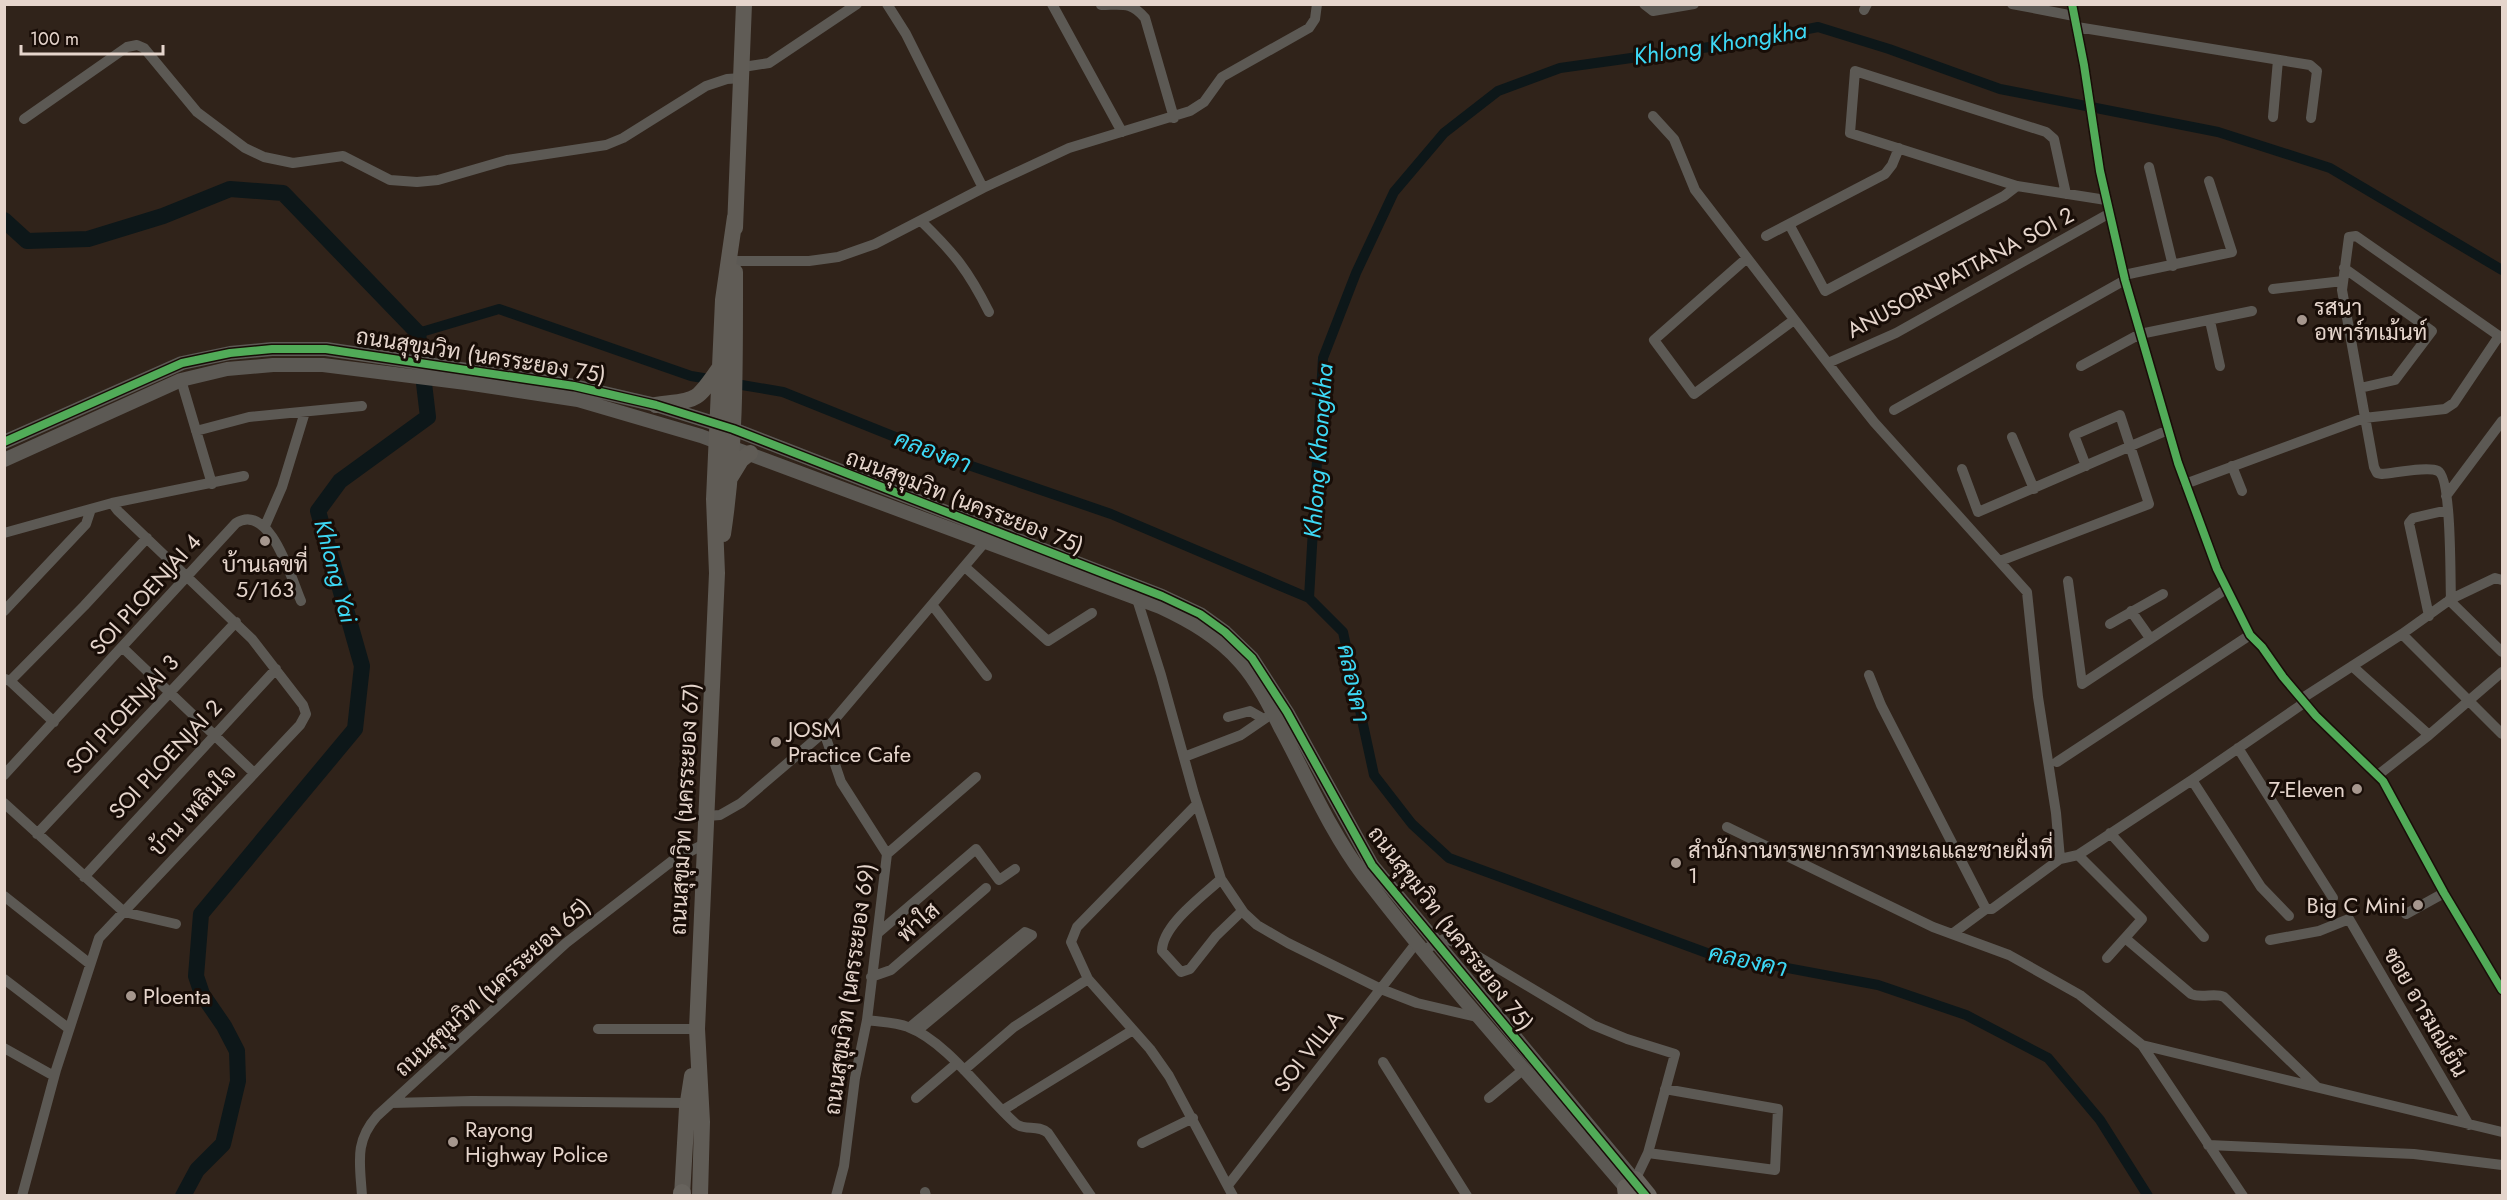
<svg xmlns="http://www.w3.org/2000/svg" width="2507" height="1200" font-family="Jost,Sarabun,sans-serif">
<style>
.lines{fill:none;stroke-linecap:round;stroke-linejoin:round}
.canal{stroke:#0d1719;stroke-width:10}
.river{stroke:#0d1719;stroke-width:16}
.minor{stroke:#5c5954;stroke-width:10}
.tertiary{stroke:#5c5954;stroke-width:14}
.secondary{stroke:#605c56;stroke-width:16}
.primary{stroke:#67635d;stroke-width:18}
.cycleway-casing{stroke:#180d07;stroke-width:11}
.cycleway{stroke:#51ab58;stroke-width:8}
.poi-dot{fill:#a6978e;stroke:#180d07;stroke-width:2}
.labels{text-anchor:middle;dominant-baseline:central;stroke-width:6;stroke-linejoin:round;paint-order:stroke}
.street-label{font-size:22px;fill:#e5d5cc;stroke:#180d07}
.poi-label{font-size:22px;fill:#e5d5cc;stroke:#180d07;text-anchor:start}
.water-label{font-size:24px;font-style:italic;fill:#3dd8f5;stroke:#180d07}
</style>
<rect width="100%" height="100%" fill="#30231a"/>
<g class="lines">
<!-- canal -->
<path class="canal" d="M418 333 499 309 691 376 715 380
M730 383 783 392 945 457 1111 514 1309 598 1343 632 1374 775 1412 824 1449 858 1707 953 1878 985 1966 1015 2048 1058 2100 1120 2148 1196
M1309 598 1323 358 1356 273 1394 192 1444 133 1498 91 1560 68 1738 43 1818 27 1889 49 2000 89 2218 132 2330 168 2502 270"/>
<!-- river -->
<path class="river" d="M4 220 27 241 88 239 163 216 230 189 283 193 418 333 428 417 340 481 318 511 362 666 355 729 201 914 196 976 202 994 224 1026 237 1051 238 1081 223 1144 197 1170 183 1196"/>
<!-- minor -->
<path class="minor" d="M887 4 906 34 983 188
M1052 4 1122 132
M1644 4 1653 11 1694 4
M2012 4 2074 16
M2072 4 2084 65 2100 171 2125 280 2178 463 2217 569 2250 635 2262 647 2283 677 2316 716 2383 781 2444 893 2502 990
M1101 5C1122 5 1131 1 1145 18L1174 118
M1864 10 1867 4
M2077 27 2310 65 2317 71 2311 118
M743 67 769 63 857 4
M1653 116 1674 139 1695 190 1840 379 1874 422 2027 592 2038 697 2056 813 2060 859
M2273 117 2278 60
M24 119 127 47 137 45 144 48 197 112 245 148 264 157 293 163 343 156 390 180 417 182 438 180 507 160 606 145 623 138 706 86 727 79 742 78
M2149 167 2173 266
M2066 194 2054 139 2046 132 1855 71 1850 133 2017 186 2106 200
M921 221C954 253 968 270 989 312
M1789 224 1825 291 2004 196 2017 186
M1766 236 1885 174 1892 165 1899 148
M1747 258 1654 340 1694 394 1794 320
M735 261H809L838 257 875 244 983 188 1069 148 1190 111 1204 102 1222 77 1309 28 1315 19 1317 4
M2344 268 2432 331 2395 380 2360 388
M2124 275 2232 252 2209 181
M2273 289 2343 281
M2210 321 2220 366
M1828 363 1896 333 2110 213
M2081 366 2140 334 2252 311
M181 380 212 484
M1894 410 2125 280
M196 431 249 417 362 406
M2012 437 2034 489
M2232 466 2242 491
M1962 469 1978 512 2168 430
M2185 484 2364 418 2445 409 2454 403 2499 336
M2446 496 2502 421
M265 526 282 487 305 412
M4 533 112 503 244 476
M2000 561 2149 504 2120 415 2074 435 2086 466
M965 567 1048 641 1092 613
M2068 581 2082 684 2226 589
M1136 596 1161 675 1194 794 1221 879 1244 913 1257 925 1288 943 1381 989 1417 1003 1481 1018
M2451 599C2450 580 2452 478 2438 471 2428 466 2395 473 2382 474L2377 473 2374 467 2342 290 2349 237 2356 236 2502 338
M2449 600 2502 652
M933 606 987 676
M4 611 86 524 91 509
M2131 611 2150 638
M2429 616 2409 523 2413 518 2448 510
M2110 624 2163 594
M2402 634 2502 734
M122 647 254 773
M2352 666 2429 735
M1869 675 1881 705 1986 909
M5 679 10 681 54 722
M10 681 84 606 147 538
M2301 699 2402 634 2451 599 2495 578 2502 580
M1228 717 1250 711 1264 719
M824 732 841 782 887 854 867 1020 855 1078 844 1166 836 1196
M2238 748 2333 898
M1184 757 1241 735 1273 713
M2057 762 2250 635
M4 775 236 523C270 502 291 578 301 601
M2378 775 2429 735 2502 672
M2192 780 2261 887 2289 916
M4 803 124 912 176 924
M1197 804 1077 927 1071 942 1088 979 1150 1049 1169 1076 1233 1196
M707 816 720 815 741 803 824 732 985 542
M1727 827 1933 927 2009 955 2080 995 2142 1045 2243 1196
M2110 833 2204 937
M37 834 236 622
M887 854 976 777
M2078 855 2142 919 2107 958
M84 877 276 669
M1221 879C1203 896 1162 925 1162 951L1181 972 1190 969 1216 936 1242 911
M4 896 90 964
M2406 914 2444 893
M878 933 976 849 999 880 1015 869
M1952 934 1986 909H1992L2060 859 2078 855 2192 780 2304 703
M2125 938 2191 994C2203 999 2214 992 2224 997L2317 1087
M2270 940 2319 931 2349 919 2469 1125
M1424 950 1444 939 1454 942 1593 1025 1627 1039 1675 1054 1648 1153 1635 1180
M871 977 891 970 986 888
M4 979 68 1028
M867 1020C880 1022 896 1022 908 1027 948 1042 985 1097 1016 1124 1026 1131 1038 1124 1048 1133L1091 1196
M910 1027 1025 932 1032 935 917 1031
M598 1029H697
M2142 1045 2502 1132
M4 1048 54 1076
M1383 1062 1467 1196
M964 1070 1014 1027 1088 979
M916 1098 957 1063
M1489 1098 1524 1069
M391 1103 472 1101 688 1103
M1003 1110 1133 1030
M1142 1143 1193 1118
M2208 1145 2414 1154 2502 1165
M1648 1153 1775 1170 1778 1109 1665 1089
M1229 1184 1417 942
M925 1192 926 1196
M22 1196 56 1070 99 938 300 725 306 714 303 705 252 639 118 511 112 503
M362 1196C360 1163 354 1142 377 1116L566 943 672 861 706 843"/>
<!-- tertiary -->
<path class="tertiary" d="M4 442 182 363 230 353 272 349H326L574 386 656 405 733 429 1162 596 1200 614 1225 632 1252 658 1287 712 1372 865 1640 1187
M4 460 181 380 227 369 273 365H323L466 383 578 400 701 436 1160 607C1190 621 1218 637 1241 663 1257 681 1270 707 1281 729 1307 777 1330 831 1363 875 1448 986 1542 1089 1632 1195"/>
<!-- secondary -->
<path class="secondary" d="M735 228 744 4
M656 405C699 399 695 403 720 367
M730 478 741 460 750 453
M723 534C736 448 735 359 735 272
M682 1196 687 1108 692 1076
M700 1196 702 1122 697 1029 717 573 714 499 723 300 735 217"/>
<!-- primary -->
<path class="primary" d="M1635 1180 1648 1196
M1626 1188 1627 1196
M682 1196V1193"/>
<defs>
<path id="cycleway" d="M2072 4 2084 65 2100 171 2125 280 2178 463 2217 569 2250 635 2262 647 2283 677 2316 716 2383 781 2444 893 2502 990
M4 442 182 363 230 353 272 349H326L574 386 656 405 733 429 1162 596 1200 614 1225 632 1252 658 1287 712 1372 865 1646 1196"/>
</defs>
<!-- cycleway casing -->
<use href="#cycleway" class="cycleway-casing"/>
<!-- cycleway -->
<use href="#cycleway" class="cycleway"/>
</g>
<!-- markers -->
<g class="poi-dot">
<circle cx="2302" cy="320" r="6"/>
<circle cx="265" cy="541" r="6"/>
<circle cx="776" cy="742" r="6"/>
<circle cx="2357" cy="789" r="6"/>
<circle cx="1676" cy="863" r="6"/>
<circle cx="2418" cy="905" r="6"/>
<circle cx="131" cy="996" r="6"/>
<circle cx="453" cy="1142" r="6"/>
</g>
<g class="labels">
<!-- street labels -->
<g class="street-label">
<text transform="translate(1960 272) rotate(-28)">ANUSORNPATTANA SOI 2</text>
<text transform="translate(481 355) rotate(9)">ถนนสุขุมวิท (นครระยอง 75)</text>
<text transform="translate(965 501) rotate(21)">ถนนสุขุมวิท (นครระยอง 75)</text>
<text transform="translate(145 594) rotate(-48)">SOI PLOENJAI 4</text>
<text transform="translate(122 714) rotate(-47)">SOI PLOENJAI 3</text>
<text transform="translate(165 759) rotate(-47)">SOI PLOENJAI 2</text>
<text transform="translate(684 809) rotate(-87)">ถนนสุขุมวิท (นครระยอง 67)</text>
<text transform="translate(192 810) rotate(-47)">บ้าน เพลินใจ</text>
<text transform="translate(918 922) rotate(-41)">พ้าใส</text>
<text transform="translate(1451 928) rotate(52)">ถนนสุขุมวิท (นครระยอง 75)</text>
<text transform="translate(492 987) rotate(-42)">ถนนสุขุมวิท (นครระยอง 65)</text>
<text transform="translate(849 989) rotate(-82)">ถนนสุขุมวิท (นครระยอง 69)</text>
<text transform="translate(2426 1012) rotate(60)">ซอย อารมณ์เย็น</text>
<text transform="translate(1308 1051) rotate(-52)">SOI VILLA</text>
</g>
<!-- poi labels -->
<g class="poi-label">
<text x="2314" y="307">รสนา<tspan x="2314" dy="25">อพาร์ทเม้นท์</tspan></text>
<text x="265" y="564" text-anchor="middle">บ้านเลขที่<tspan x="265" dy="25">5/163</tspan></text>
<text x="788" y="729">JOSM<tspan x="788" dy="25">Practice Cafe</tspan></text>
<text x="2345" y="789" text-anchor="end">7-Eleven</text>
<text x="1688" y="850">สำนักงานทรพยากรทางทะเลและชายฝั่งที่<tspan x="1688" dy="25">1</tspan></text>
<text x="2406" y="905" text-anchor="end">Big C Mini</text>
<text x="143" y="996">Ploenta</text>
<text x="465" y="1129">Rayong<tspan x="465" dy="25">Highway Police</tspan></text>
</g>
<!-- water labels -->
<g class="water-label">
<text transform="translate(1720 43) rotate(-9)">Khlong Khongkha</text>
<text transform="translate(933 451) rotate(21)">คลองคา</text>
<text transform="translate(1318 451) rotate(-86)">Khlong Khongkha</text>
<text transform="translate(336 571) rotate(75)">Khlong Yai</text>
<text transform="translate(1354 683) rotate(78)">คลองคา</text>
<text transform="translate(1748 960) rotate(12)">คลองคา</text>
</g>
</g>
<!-- border -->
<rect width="2507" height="1200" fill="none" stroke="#e5d5cc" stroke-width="12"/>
<!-- scale -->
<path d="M21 45v9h142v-9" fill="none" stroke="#e5d5cc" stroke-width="3"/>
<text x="30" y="45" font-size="18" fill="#e5d5cc" stroke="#180d07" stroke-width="4.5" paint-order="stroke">100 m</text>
</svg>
